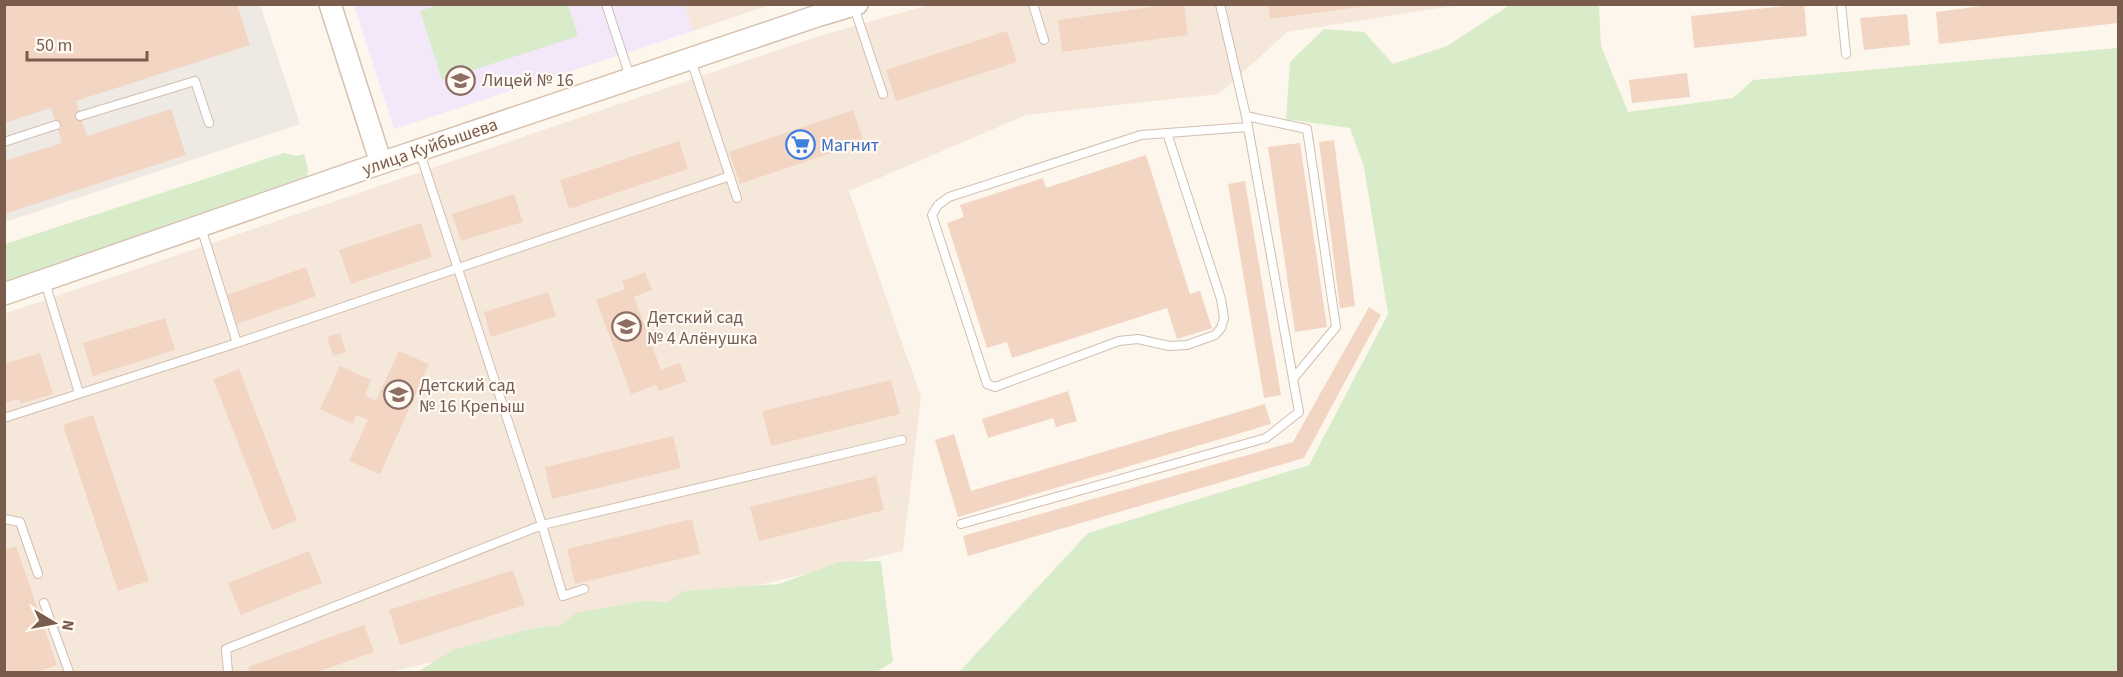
<svg xmlns="http://www.w3.org/2000/svg" width="2123" height="677" font-family="'Source Sans 3',sans-serif">
<style>
.residential{fill:#f5e8da}
.industrial{fill:#efe9e4}
.education{fill:#f3e8fa}
.green{fill:#d8ecc9}
.building{fill:#f3d5c3}
.lines{fill:none;stroke-linecap:round;stroke-linejoin:round}
.lane-casing{stroke:#d1beb0;stroke-width:10}
.secondary-casing{stroke:#d6c0b0;stroke-width:24}
.lane{stroke:#fff;stroke-width:8}
.secondary{stroke:#fff;stroke-width:21}
.labels{text-anchor:middle;dominant-baseline:central;stroke-width:4.5;stroke-linejoin:round;paint-order:stroke}
.education-label{font-size:18px;fill:#785e54;stroke:#fffaf3;text-anchor:start}
.shop-label{font-size:18px;fill:#366cbe;stroke:#fffaf3;text-anchor:start}
.street-label{font-size:18px;fill:#7a5c4d;stroke:#fffaf3}
</style>
<rect width="100%" height="100%" fill="#fdf6ec"/>
<!-- residential -->
<path class="residential" d="M684 5V4L770 5 693 31Z
M929 5H1452V6L1287 32 1219 94 1026 115 849 191 921 397 903 551 390 672H5L4 314 819 36Z"/>
<!-- industrial -->
<path class="industrial" d="M4 5H260L300 124 5 222Z"/>
<!-- education -->
<path class="education" d="M354 5H684L693 31 394 129Z"/>
<!-- green -->
<path class="green" d="M440 4 568 5 578 36 442 80 420 11Z
M1510 5H1599L1601 46 1628 112 1733 98 1753 80 2118 48V672H959L1088 533 1309 465 1388 314 1364 167 1350 128 1286 119 1290 62 1324 29 1364 32 1393 64 1447 46Z
M284 153 297 156 304 154 308 169 307 176 5 281V244Z
M881 561 893 662 876 672H417L455 649 535 628 559 626 576 613 641 601 667 602 684 591 779 584 839 562Z"/>
<!-- building -->
<path class="building" d="M4 4H237L250 45 76 101 87 136 171 109 186 155 4 214V161L62 143 51 108 4 123Z
M1172 4H1184L1188 35 1062 52 1058 20Z
M1268 4H1367V6L1270 19Z
M1804 4 1807 36 1694 48 1691 16Z
M1997 4H2118V23L1939 44 1936 12Z
M1907 14 1910 45 1864 50 1860 18Z
M1007 31 1017 62 896 101 886 70Z
M1687 73 1690 97 1632 103 1629 80Z
M853 110 864 142 740 184 729 152Z
M1334 140 1355 306 1340 308 1319 142Z
M679 141 688 169 569 209 560 180Z
M1300 143 1327 327 1295 332 1268 147Z
M1146 155 1190 294 1200 291 1212 328 1177 339 1167 308 1012 358 1007 342 987 348 947 223 964 217 960 205 1043 178 1046 188Z
M1245 181 1281 395 1264 398 1228 184Z
M514 194 523 222 461 241 452 214Z
M421 223 432 257 351 284 339 250Z
M306 267 316 296 237 324 227 295Z
M645 272 652 290 634 297 661 370 680 363 686 381 659 391 656 385 631 394 596 300 625 289 622 281Z
M548 292 556 316 491 337 484 312Z
M1369 307 1381 315 1304 458 968 556 963 536 1293 442Z
M165 318 175 350 93 376 83 343Z
M340 333 346 352 333 356 327 337Z
M399 351 429 364 380 474 349 461 368 420 356 415 352 424 320 409 340 366 371 380 365 395 376 401Z
M40 353 53 394 20 404 19 399 4 403V364Z
M239 369 297 520 272 530 213 379Z
M891 380 900 414 771 446 762 411Z
M1068 391 1077 421 1056 427 1053 418 988 438 982 419Z
M1265 404 1271 424 958 517 935 440 954 434 971 491Z
M93 415 149 581 118 591 63 425Z
M673 436 681 468 552 499 545 467Z
M876 476 884 510 759 541 750 507Z
M692 519 700 554 575 584 567 549Z
M16 546 57 665 36 672H4V550Z
M309 551 322 583 241 615 228 583Z
M513 570 525 605 400 645 389 610Z
M364 625 374 652 317 672H250L248 667Z"/>
<g class="lines">
<defs>
<path id="lane" d="M606 4 630 77
M1033 4 1044 40
M1841 4 1846 54
M854 7 883 94
M691 60 737 198
M80 116 195 81 209 123
M1246 116 1307 129 1336 327 1293 379
M1167 133 1221 299 1224 318 1221 328 1215 335 1187 345 1169 346 1138 339 1119 341 995 387 987 384 932 215 938 205 949 197 1141 135 1248 127
M4 142 56 125
M420 153 542 525 563 596 584 589
M201 227 237 343
M45 282 79 393
M4 418 237 343 730 176
M4 519 20 522 38 574
M961 524 1266 438 1299 412 1246 116 1220 4
M44 603 69 672
M228 672 226 649 542 525 902 440"/>
<path id="secondary" d="M330 4 381 163
M4 294 381 163 817 16 857 4"/>
</defs>
<!-- lane casing -->
<use href="#lane" class="lane-casing"/>
<!-- secondary casing -->
<use href="#secondary" class="secondary-casing"/>
<!-- lane -->
<use href="#lane" class="lane"/>
<!-- secondary -->
<use href="#secondary" class="secondary"/>
</g>
<!-- icons -->
<defs>
<symbol id="school-ring" viewBox="-11 -11 22 22"><circle r="9.5" fill="#fffaf3" stroke="#8d6e63" stroke-width="1.5"/><path d="M0-5L7-2L0 1L-7-2ZM-4 1L0 2.5L4 1V4Q0 6-4 4Z" fill="#8d6e63"/></symbol>
<symbol id="supermarket-ring" viewBox="-11 -11 22 22"><circle r="9.5" fill="#fffaf3" stroke="#3f7fe0" stroke-width="1.5"/><path d="M-6-5.5h2.5l.6 2H6L4.5 2H-2.5L-4.4-4H-6ZM-1.5 3.2a1.3 1.3 0 1 0 .1 0ZM3 3.2a1.3 1.3 0 1 0 .1 0Z" fill="#3f7fe0"/></symbol>
</defs>
<g fill-rule="evenodd">
<use href="#school-ring" x="444" y="64" width="33" height="33"/>
<use href="#supermarket-ring" x="784" y="128" width="33" height="33"/>
<use href="#school-ring" x="610" y="310" width="33" height="33"/>
<use href="#school-ring" x="382" y="378" width="33" height="33"/>
</g>
<g class="labels">
<!-- education labels -->
<g class="education-label">
<text x="482" y="80">Лицей № 16</text>
<text x="647" y="317">Детский сад<tspan x="647" dy="21">№ 4 Алёнушка</tspan></text>
<text x="419" y="385">Детский сад<tspan x="419" dy="21">№ 16 Крепыш</tspan></text>
</g>
<!-- shop labels -->
<g class="shop-label">
<text x="821" y="145">Магнит</text>
</g>
<!-- street labels -->
<g class="street-label">
<text transform="translate(430 147) rotate(-19)">улица Куйбышева</text>
</g>
</g>
<!-- border -->
<rect width="2123" height="677" fill="none" stroke="#7a5c4d" stroke-width="12"/>
<!-- north arrow -->
<g transform="translate(54 623) rotate(100)" stroke="#fffaf3" stroke-width="4.5" paint-order="stroke">
<path d="M0-4.5L10 22L0 15L-10 22Z" fill="#7a5c4d"/>
<text y="-9" font-size="16" font-weight="bold" text-anchor="middle" fill="#7a5c4d">N</text>
</g>
<!-- scale -->
<path d="M27 51v9h120v-9" fill="none" stroke="#7a5c4d" stroke-width="3"/>
<text x="36" y="51" font-size="18" fill="#7a5c4d" stroke="#fffaf3" stroke-width="4.5" paint-order="stroke">50 m</text>
</svg>
